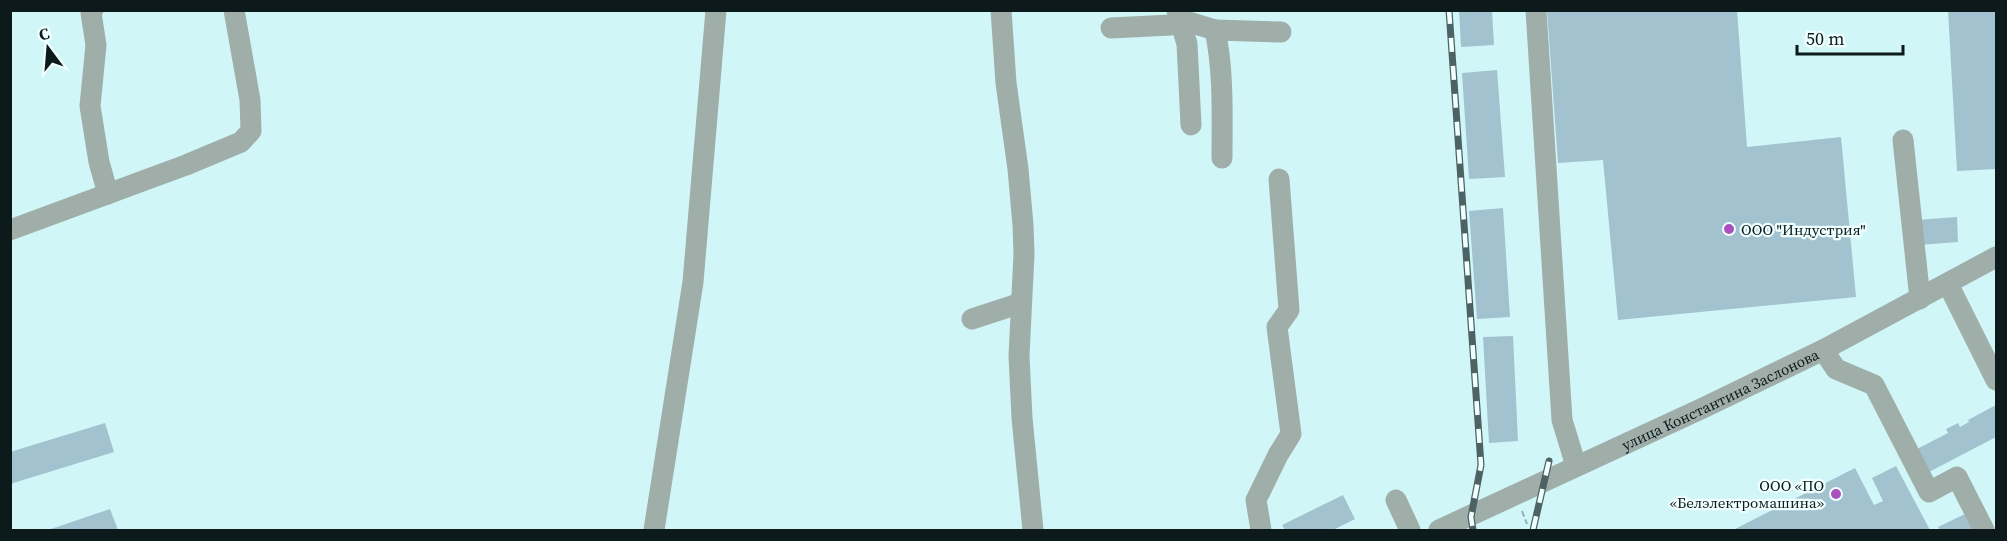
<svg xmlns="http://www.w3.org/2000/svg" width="2007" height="541" font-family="'Source Serif 4',serif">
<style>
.building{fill:#a2c2cf}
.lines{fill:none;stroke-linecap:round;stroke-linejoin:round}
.path{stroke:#94b2b3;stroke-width:2;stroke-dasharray:6 3;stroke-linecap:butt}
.minor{stroke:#a0aea9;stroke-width:21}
.rail-casing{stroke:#4c6263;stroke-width:7}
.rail{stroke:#f0ffff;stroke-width:4.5;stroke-dasharray:14;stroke-linecap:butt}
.poi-dot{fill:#aa51bd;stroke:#f0ffff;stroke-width:2}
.labels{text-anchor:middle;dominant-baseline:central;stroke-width:4.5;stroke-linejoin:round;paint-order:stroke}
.poi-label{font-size:15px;fill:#0c1a1b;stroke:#f0ffff;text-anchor:start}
.street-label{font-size:15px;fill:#0c1a1b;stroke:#f0ffff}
</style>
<rect width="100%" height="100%" fill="#d1f6f8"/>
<!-- building -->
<path class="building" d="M1459 10H1492L1494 45 1461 47Z
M1547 10H1737L1747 147 1841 137 1856 297 1618 320 1603 160 1558 163Z
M1948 10H1996V169L1957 171Z
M1497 70 1505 177 1469 179 1462 73Z
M1503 208 1510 317 1477 319 1469 211Z
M1957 217 1958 242 1918 245 1916 220Z
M1513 336 1518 441 1489 443 1483 337Z
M1996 405V437L1929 472 1917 449 1948 433 1946 429 1958 423 1960 427 1969 422 1968 420Z
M105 423 114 452 10 484V452Z
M1896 466 1930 530H1733L1855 468 1874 505 1883 501 1872 478Z
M1343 495 1355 519 1333 530H1285L1282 525Z
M110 509 118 530H48Z
M1965 514 1973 530H1940L1938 527Z"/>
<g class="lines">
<!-- path -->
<path class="path" d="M1522 511 1527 524"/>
<!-- minor -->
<g class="minor">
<path d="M93 10 91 13 96 45 90 106 99 162 108 194"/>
<path d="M1001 10 1006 83 1018 169 1023 225 1024 254 1019 356 1022 418 1033 530"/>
<path d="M1177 10 1187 44 1191 125"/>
<path d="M1536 10 1562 420 1576 466"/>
<path d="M1179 19 1215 30C1224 72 1222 116 1222 158"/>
<path d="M1111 28 1171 25"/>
<path d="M1215 30 1281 32"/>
<path d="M1903 140 1920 299"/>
<path d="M10 230 186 165 241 142 251 131 250 100 234 10"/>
<path d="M1948 284 1996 380"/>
<path d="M972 319 1021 303"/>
<path d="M1823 350 1836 369 1874 385 1929 492 1957 477 1984 530"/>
<path d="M1396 500 1410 530"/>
<path d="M654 530 693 282 716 10"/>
<path d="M1261 530 1256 500 1278 455 1291 434 1277 327 1289 310 1279 179"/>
<path id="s1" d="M1439 530 1703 408 1823 350 1996 257"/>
</g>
<defs>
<path id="rail" d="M1449 10 1481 465 1471 517 1473 530
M1533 530 1549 461"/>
</defs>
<!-- rail casing -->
<use href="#rail" class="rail-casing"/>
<!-- rail -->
<use href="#rail" class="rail"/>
</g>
<!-- markers -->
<g class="poi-dot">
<circle cx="1729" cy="229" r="6"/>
<circle cx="1836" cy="494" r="6"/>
</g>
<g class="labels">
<!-- poi labels -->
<g class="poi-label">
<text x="1741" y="229">ООО "Индустрия"</text>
<text x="1824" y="485" text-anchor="end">ООО «ПО<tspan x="1824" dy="17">«Белэлектромашина»</tspan></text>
</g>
<!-- street labels -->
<g class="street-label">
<text stroke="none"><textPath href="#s1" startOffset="310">улица Константина Заслонова</textPath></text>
</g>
</g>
<!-- border -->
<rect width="2007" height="541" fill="none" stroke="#0c1a1b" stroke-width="24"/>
<!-- north arrow -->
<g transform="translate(48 48) rotate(344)" stroke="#f0ffff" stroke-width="4.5" paint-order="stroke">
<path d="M0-4.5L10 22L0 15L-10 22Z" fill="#0c1a1b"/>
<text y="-9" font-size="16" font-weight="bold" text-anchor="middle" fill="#0c1a1b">С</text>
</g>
<!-- scale -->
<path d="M1797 45v9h106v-9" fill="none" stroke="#0c1a1b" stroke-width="3"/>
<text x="1806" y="45" font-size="18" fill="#0c1a1b" stroke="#f0ffff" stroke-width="4.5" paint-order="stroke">50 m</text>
</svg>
